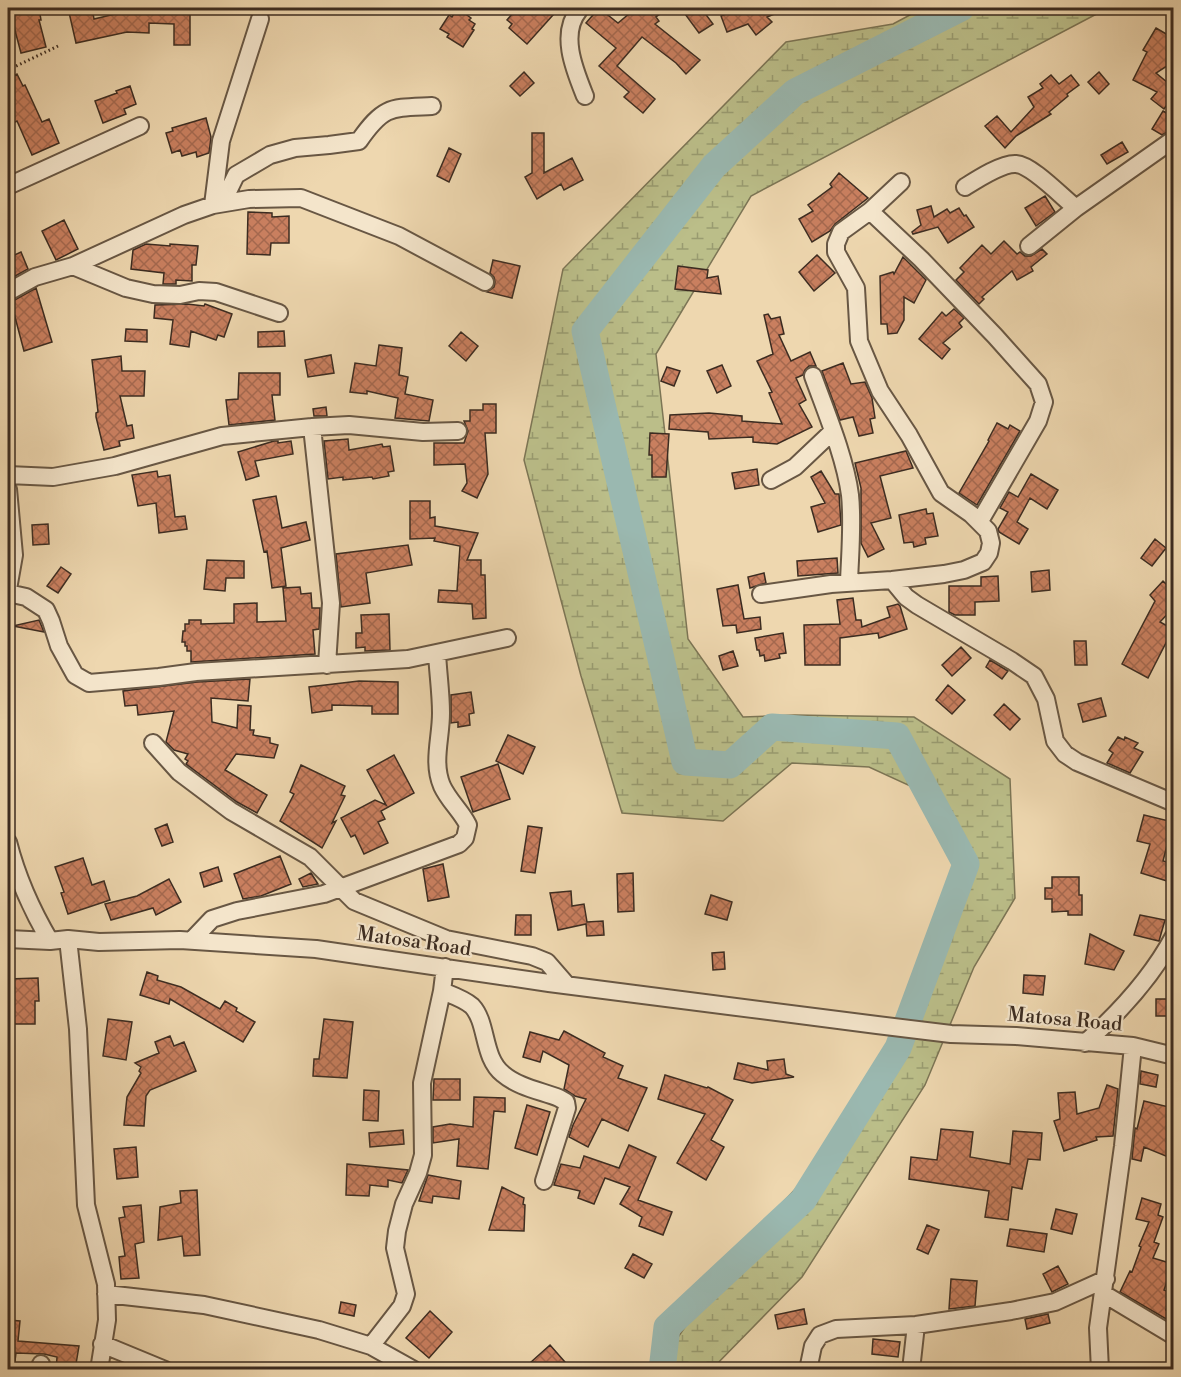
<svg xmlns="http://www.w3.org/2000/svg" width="1181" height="1377" font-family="'Libre Bodoni',serif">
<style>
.wetland{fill:url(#wetland-marsh);stroke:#7c7555;stroke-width:1.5}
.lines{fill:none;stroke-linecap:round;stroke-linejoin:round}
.river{stroke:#9ab8b0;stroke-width:27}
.building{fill:url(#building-cross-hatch);stroke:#3c2c21;stroke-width:1.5}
.minor-casing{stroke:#685744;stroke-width:20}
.path{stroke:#3c2c21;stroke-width:3;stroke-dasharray:1.5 3;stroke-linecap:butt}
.minor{stroke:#f4e5cb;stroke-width:16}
.labels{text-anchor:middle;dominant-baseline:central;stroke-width:4.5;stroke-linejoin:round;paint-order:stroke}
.street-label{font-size:20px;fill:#3c2c21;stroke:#f4e5cb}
</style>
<defs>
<pattern id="wetland-marsh" width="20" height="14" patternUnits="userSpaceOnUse" patternTransform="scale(1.5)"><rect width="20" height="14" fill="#bbbe89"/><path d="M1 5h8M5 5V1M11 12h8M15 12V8" fill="none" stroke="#999b70"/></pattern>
<pattern id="building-cross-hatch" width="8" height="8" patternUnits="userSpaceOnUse" patternTransform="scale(1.5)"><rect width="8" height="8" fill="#c97f5f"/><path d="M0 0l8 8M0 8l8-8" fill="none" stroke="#a4684e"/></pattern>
</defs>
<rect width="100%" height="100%" fill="#eed7af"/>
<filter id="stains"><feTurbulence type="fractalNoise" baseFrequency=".00333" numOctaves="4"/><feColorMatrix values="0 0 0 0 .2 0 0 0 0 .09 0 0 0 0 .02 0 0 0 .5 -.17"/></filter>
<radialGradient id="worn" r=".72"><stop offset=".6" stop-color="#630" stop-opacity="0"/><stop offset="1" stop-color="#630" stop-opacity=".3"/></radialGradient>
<!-- wetland -->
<path class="wetland" d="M923 8H1108L751 196 656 354 688 639 743 717 795 715 914 717 1010 779 1015 898 974 967 925 1085 802 1277 712 1369H656L739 1249 832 1150 939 954 966 884 917 789 869 767 792 763 723 821 622 813 581 676 524 460 563 269 786 42 893 24Z"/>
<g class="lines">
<!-- river -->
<path class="river" d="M662 1370 667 1327 803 1200 898 1048 966 864 897 736 772 727 730 765 685 762 585 331 714 166 795 92 961 8"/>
</g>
<!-- building -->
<path class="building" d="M9 8H39L41 20H39L46 47 21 53Z
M68 8H92L94 19 128 11V8H190V45H174V24L149 23V33L127 32 76 43Z
M517 8H545L553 15 527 44 509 28 512 24 507 20Z
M599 8 618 23 636 8H668L656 17 659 21 655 24 700 60 686 74 676 63 642 37 617 66 655 99 643 113 624 97 629 92 599 66 616 48 586 23Z
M694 8H701L713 24 699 33 685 14Z
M742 8H789L767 17 772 22 756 35 748 24 727 32 721 16Z
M460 10 471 18 469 20 475 24 472 29 474 30 463 47 447 37 449 34 440 29 449 15 452 17 455 12 457 14Z
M1156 28 1173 38V62L1156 73 1173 87V97L1164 109 1151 99 1157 92 1133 80 1147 52 1143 50Z
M524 72 534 83 520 96 510 86Z
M1099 72 1109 84 1099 94 1088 82Z
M17 74 23 86 25 85 42 122 49 119 59 143 32 155 17 121 11 124 8 117V79Z
M1051 75 1059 84 1071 75 1079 85 1067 94 1068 96 1049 112 1051 114 1016 136 1005 148 985 126 997 116 1011 132 1034 107 1028 97 1043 88 1040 84Z
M130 86 136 104 124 109 126 114 103 123 95 101 117 93 116 91Z
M1163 111 1173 117V129L1162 135 1152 129Z
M206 118 211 137 209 153 197 157 196 152 182 156 180 150 172 153 166 133 173 131 172 128Z
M532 133H544V173L572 158 583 180 564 190 561 184 537 199 525 177 532 173Z
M1122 142 1128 152 1107 164 1101 155Z
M449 148 461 154 449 182 437 176Z
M839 173 868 198 835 224 830 231 812 242 799 219 813 211 808 205 832 187 830 184Z
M1045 196 1055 212 1036 226 1025 208Z
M931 206 934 217 947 209 950 213 959 208 964 216 966 215 974 227 948 243 938 227 913 234 912 232 921 225 917 210Z
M248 212 272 213V217L289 216V243H271L270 255 247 254Z
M64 220 78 249 56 260 42 231Z
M1004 241 1017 254 1020 252 1025 256H1031L1042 249 1047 254 1031 267 1033 271 1017 280 1012 271 982 297 984 299 979 304 956 280 964 272 960 268 982 245 991 254Z
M146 244 170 246V244L198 246 196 265H192V281L176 280V284H163L164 273 131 269 133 250Z
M21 252 28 269 8 280V258Z
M817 255 835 273 814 291 799 272Z
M903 257 926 280 914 303 904 297V320L897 333 888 334 887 324H881L880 276 893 272 894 274Z
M493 260 520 266 512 298 487 292 494 287 495 282 494 277 490 273Z
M678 266 708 270 707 278 718 276 721 294 675 289Z
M36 288 52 342 24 351 11 302Z
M187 304 204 306 205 304 232 314 224 337 218 335 216 340 191 331 189 347 170 344 173 320 154 318 155 305Z
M954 309 964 318 959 323 962 327 943 343 950 349 942 359 919 339 942 312 946 316Z
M768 314 771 319 780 317 784 334 779 335 791 361 810 352 816 366H809L805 370 803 375 796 378 806 400 799 404 812 427 777 444 753 442V437L709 439 708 432 669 429 670 415 709 413 742 416V421L782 424 769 393 772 392 757 361 773 354 764 315Z
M126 329 147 330V342L125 341Z
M284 331 285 346 258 347V332Z
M461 332 478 346 466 361 449 346Z
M379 345 402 348 399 375 408 377 405 394 433 400 429 421 395 418 398 398 367 391V394L350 392 355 363 376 366Z
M331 355 334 373 308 377 305 360Z
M121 356 122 371H145L144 396H120L127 426 132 425 134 438 119 441 120 446 104 450 96 417V413L98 412 92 360Z
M843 363 851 384 865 382 872 398 875 418 870 419 873 433 859 436 853 417 840 420 822 371Z
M722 365 731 386 717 393 707 371Z
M667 367 680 371 674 386 661 381Z
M239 373H280V395H272L275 420 229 425 226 400 238 399Z
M483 404H496V433H485L488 474 477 498 462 491 467 483 465 464 434 465V443H464L468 431 464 421H470V410H483Z
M326 407 327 416H314L313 409Z
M997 423 1008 429 1010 425 1020 431 977 505 959 493 989 441 988 440Z
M650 433 669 434 666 477H652V455H649Z
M348 439 349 450 382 444 383 447 390 446 394 471 388 472 389 476 373 479 372 477 343 480V477L328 479 324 441Z
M274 441H278V443L291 441 293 454 255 461 259 476 246 480 238 452Z
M906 451 913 468 880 476 891 518 871 523 884 549 868 557 861 543V488L855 463Z
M757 469 759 485 735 489 732 473Z
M157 471 158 477 170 475 175 517 185 516 187 529 159 533 156 503 138 506 132 475Z
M821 471 835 494H839L841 525 818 532 811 507 825 503 811 477Z
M1031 474 1058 490 1047 509 1030 498 1017 522 1028 529 1019 544 999 532 998 529 1008 512 1000 508 1009 492 1018 497Z
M276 496 282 528 306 522 310 540 281 548 286 586 272 588 267 551 264 552 253 500Z
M410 501H430V518L435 517V526L478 533 467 560H481V575H485L486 618 473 619 472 604 438 602 439 590 457 591 460 546 434 541 435 538 410 539Z
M926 509 927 514 933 513 938 536 925 538 926 544 914 547 913 542 904 543 899 515Z
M48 524 49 544 33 545 32 525Z
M1155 539 1166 548 1152 566 1141 558Z
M408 545 412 565 366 573 370 603 341 607 336 554Z
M837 558 838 573 798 576 797 561Z
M207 560 244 561V578H226L225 591 204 589Z
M61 567 71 574 58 593 47 586Z
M1049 570 1050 590 1032 592 1031 572Z
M764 573 766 583 750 588 748 577Z
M998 576 999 601 975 602V615H955L949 612V586H981V577Z
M1163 581 1173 591V608L1160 622 1173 629 1148 678 1122 664 1155 601 1150 595Z
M738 585 744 619 760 617 761 629 737 633 736 625 723 626 717 589Z
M300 587 301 594 311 593 312 608H320L319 629 313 630 315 654 191 662V651H187V646H185V642H182L183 631H185V624H189V620H201V624L234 623V604L257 603V622L286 621 283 588Z
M853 598 856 620H861L862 627 890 617 887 607 898 604 900 606 907 629 879 638 878 633 840 638V665H805L804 625 840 624 837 600Z
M389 614 390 650 365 651V647L356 648V633H362L361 615Z
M39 620 44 632 13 626Z
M783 633 786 653 779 654 780 658 765 661 764 655 760 656 759 650H757L755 638Z
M1074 641H1086L1087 665H1075Z
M961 647 971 658 952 676 942 665Z
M733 651 738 666 723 670 719 656Z
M990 660 1008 671 1002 679 986 667Z
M250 679 248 701 211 698 212 722 237 728 238 705 251 706 250 730H254L253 735 270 738V743L278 745 274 758 236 754 225 770 267 795 257 813 237 802 186 764 188 761 185 759 188 754 174 750 166 742 174 711 138 715 137 705 125 706 123 691 197 682Z
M359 681 398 682V714H372V706L332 705V710L312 713 309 687Z
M948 685 965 700 952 714 936 700Z
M471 692 474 713 469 714 470 725 458 727V722L451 723V695Z
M1101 698 1106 716 1083 722 1078 704Z
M1004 704 1020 719 1010 730 994 715Z
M508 735 535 747 523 774 496 761Z
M1118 737 1124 740 1125 737 1138 743 1134 748 1143 752 1130 773 1107 763 1113 753 1109 750Z
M394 755 414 793 381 811 385 819 378 822 388 843 364 854 355 835 351 837 341 818 375 800 386 805 367 770Z
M498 764 510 799 473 812 461 777Z
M301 765 345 786 341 795 345 796 332 823 336 821 322 848 280 821 294 794 290 792Z
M1144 815 1173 822 1163 861 1172 863 1167 881 1141 873 1150 844 1137 841Z
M167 824 173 842 162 846 155 829Z
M528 826 542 828 535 873 521 871Z
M280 856 291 884 261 896 243 899 234 874Z
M83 858 92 885 104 881 110 900 68 914 61 893 64 892 55 867Z
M443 864 449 897 428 901 423 869Z
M218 867 222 881 204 887 200 873Z
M311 873 318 884 303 887 299 879Z
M633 873 634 911 618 912 617 874Z
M1052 877H1079V895H1082V915H1068V911L1052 912V899H1045V888H1052Z
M169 879 181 902 156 915 153 908 111 920 105 904 137 896Z
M571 891 572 906 584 904 587 922 603 921 604 935 587 936 586 924 558 930 550 893Z
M711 895 732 902 727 920 705 914Z
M516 915H531V935H515Z
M1140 915 1165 920 1159 941 1134 935Z
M1090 934 1124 951 1114 970 1085 964Z
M724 952 725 969 713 970 712 953Z
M147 972 158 976 157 980 181 987 220 1009 225 1001 237 1008 236 1011 255 1022 243 1042 170 999 169 1004 140 995Z
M1024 975 1045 976 1043 995 1023 993Z
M38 978 39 1001H35V1024H8V979Z
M1156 999H1173V1016H1156Z
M108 1019 132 1022 126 1060 103 1056Z
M324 1019 353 1022 347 1078 313 1076 314 1059H319Z
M564 1031 605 1053 603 1057 623 1066 618 1078 647 1088 628 1131 602 1119 588 1147 569 1137 573 1125 586 1099 575 1096 564 1089 569 1065 543 1051 540 1062 523 1057 530 1032 559 1040Z
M170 1036 174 1046 184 1042 196 1071 150 1090 146 1096 144 1126 124 1125 127 1097 141 1073 139 1071 141 1067 135 1063 159 1053 155 1042Z
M784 1059 786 1074 794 1077 752 1083 734 1079 738 1063 768 1070 767 1061Z
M1141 1071 1158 1075 1156 1087 1140 1084Z
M665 1075 707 1088 708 1087 733 1100 711 1140 724 1147 706 1180 677 1163 705 1114 658 1099Z
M434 1079H460V1100H433Z
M1107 1085 1118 1089 1113 1136 1096 1137 1097 1140 1064 1151 1054 1121 1060 1119 1058 1093 1075 1092 1077 1114 1099 1108Z
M364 1090 379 1091 378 1121 363 1120Z
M474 1097 505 1098V1112L494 1111 488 1169 457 1166 459 1139 433 1143V1127L450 1124 473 1127Z
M1144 1101 1173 1108V1159L1144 1147 1141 1161 1132 1159 1135 1128 1137 1129Z
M527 1105 550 1112 537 1155 515 1148Z
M941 1129 973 1132 970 1157 1010 1164 1013 1131 1042 1133 1040 1160 1028 1159 1022 1189 1012 1187 1008 1220 985 1217 989 1191 909 1179 911 1157 937 1160Z
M403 1130 404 1144 370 1147 369 1133Z
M629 1145 656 1157 638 1200 672 1212 663 1235 639 1226 642 1217 620 1204 630 1187 605 1178 594 1204 578 1198 580 1191 554 1185 561 1164 580 1168 584 1156 619 1168Z
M136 1147 138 1177 117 1179 114 1149Z
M347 1164 408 1170 402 1183 388 1180V1187L370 1185 369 1196 346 1195Z
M428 1175 461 1181 459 1199 433 1196 432 1203 419 1201Z
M502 1187 524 1198 523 1204 525 1205 524 1231 489 1230Z
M197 1190 200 1255 184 1256 182 1236 158 1240 160 1207 181 1203 180 1191Z
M1142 1198 1161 1204 1158 1215 1163 1217 1154 1242 1159 1244 1153 1258 1173 1264 1164 1290 1172 1293 1166 1310 1173 1314V1323L1120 1292 1130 1271 1132 1272 1141 1247 1139 1246 1149 1222 1136 1219Z
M141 1205 144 1242 135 1244 139 1278 121 1279 119 1257 125 1256 119 1218 125 1217 123 1207Z
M1056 1209 1077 1214 1072 1234 1051 1229Z
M927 1225 939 1230 928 1254 917 1249Z
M1010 1229 1047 1234 1044 1252 1007 1246Z
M633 1254 652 1264 644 1278 625 1268Z
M1058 1266 1068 1284 1052 1292 1043 1274Z
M951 1279 977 1281 975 1306 949 1309Z
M341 1302 356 1305 354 1316 339 1313Z
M804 1309 807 1324 778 1329 775 1315Z
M430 1311 452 1332 429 1358 406 1338Z
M1048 1314 1050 1323 1027 1329 1025 1319Z
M8 1320 20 1321 18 1341 79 1346 75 1370H56L57 1357 44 1354 16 1353 15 1361H8Z
M873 1339 900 1342 898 1357 872 1354Z
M550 1345 572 1370H537L531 1362Z"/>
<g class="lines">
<defs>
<path id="minor" d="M576 8 579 10C559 34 575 71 585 96
M8 186 140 126
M965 187C976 180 1002 163 1016 164 1032 165 1062 197 1076 208
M223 202 236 175 270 155 295 148 329 145 359 141C384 105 391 108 432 106
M213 205 221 141 260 19
M870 211 921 259 995 336 1038 384 1044 402 1038 421 980 521
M1029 246 1076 208 1174 139
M73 266 126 288 153 294 180 295 199 291 216 292 279 313
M8 292 35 277 73 266 184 215 213 205 249 199 301 198 399 236 485 282
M813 376C826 412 845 457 850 495 853 523 850 553 849 582
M312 427 331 603 327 665
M8 475 53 477 115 466 222 436 312 427 349 425 423 432 458 431
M771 480 795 467 833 431
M8 489 14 555 8 589
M892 580 906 597 917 605 1012 661 1034 676 1046 699 1055 741 1065 754 1077 762 1174 803
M8 593 26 597 46 610 51 621 59 646 75 675 89 683 159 677 196 672 408 659 507 638
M761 594 831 584 892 580 944 574 964 570 983 562 989 553 991 543 988 531 971 514 941 493 909 435 880 391 859 341 856 288 836 252V244L841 232 870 211 901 182
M153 743 179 772 231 811 310 857 354 901 446 939 532 956 547 962 567 985
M8 842C17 877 31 909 50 941L68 939 99 942 180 940 316 949 549 983 877 1025 951 1034 1016 1036 1133 1046 1174 1056
M8 939 50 941
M68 939 78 1029 86 1205 106 1284 107 1320 99 1370
M192 940 212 919 237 911 324 894 459 844 465 838 468 825C461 811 449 801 442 786 432 762 441 739 441 713 441 693 438 673 437 653
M442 991C452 995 464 999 472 1006 488 1023 482 1057 503 1074 518 1087 541 1091 559 1098L566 1102 567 1108 544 1181
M1085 1043C1120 1012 1152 977 1174 936
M106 1294 204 1305 319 1330 371 1346 414 1370
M1104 1294 1174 1336
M102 1344 165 1370
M371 1346 402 1306 406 1294 395 1248 397 1231 404 1204 418 1173 423 1155 422 1083 442 991 445 967
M39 1370 41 1364
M808 1370 813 1346 820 1335 836 1329 916 1325 1011 1311 1055 1302 1106 1279
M911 1370 916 1325
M1100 1370 1098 1328 1123 1146 1133 1046"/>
</defs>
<!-- minor casing -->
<use href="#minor" class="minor-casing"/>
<!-- path -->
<path class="path" d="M8 70 58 46"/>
<!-- minor -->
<use href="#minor" class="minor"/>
</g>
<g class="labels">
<!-- street labels -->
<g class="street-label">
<text transform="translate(414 942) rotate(8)">Matosa Road</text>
<text transform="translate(1065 1020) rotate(5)">Matosa Road</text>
</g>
</g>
<!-- margin -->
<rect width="1181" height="1377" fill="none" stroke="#eed7af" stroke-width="30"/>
<rect x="9" y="9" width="1163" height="1359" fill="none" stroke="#3c2c21" stroke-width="3"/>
<rect x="15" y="15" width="1151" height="1347" fill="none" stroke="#3c2c21" stroke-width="1.5"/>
<rect width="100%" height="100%" filter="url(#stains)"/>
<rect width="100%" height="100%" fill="url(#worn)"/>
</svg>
